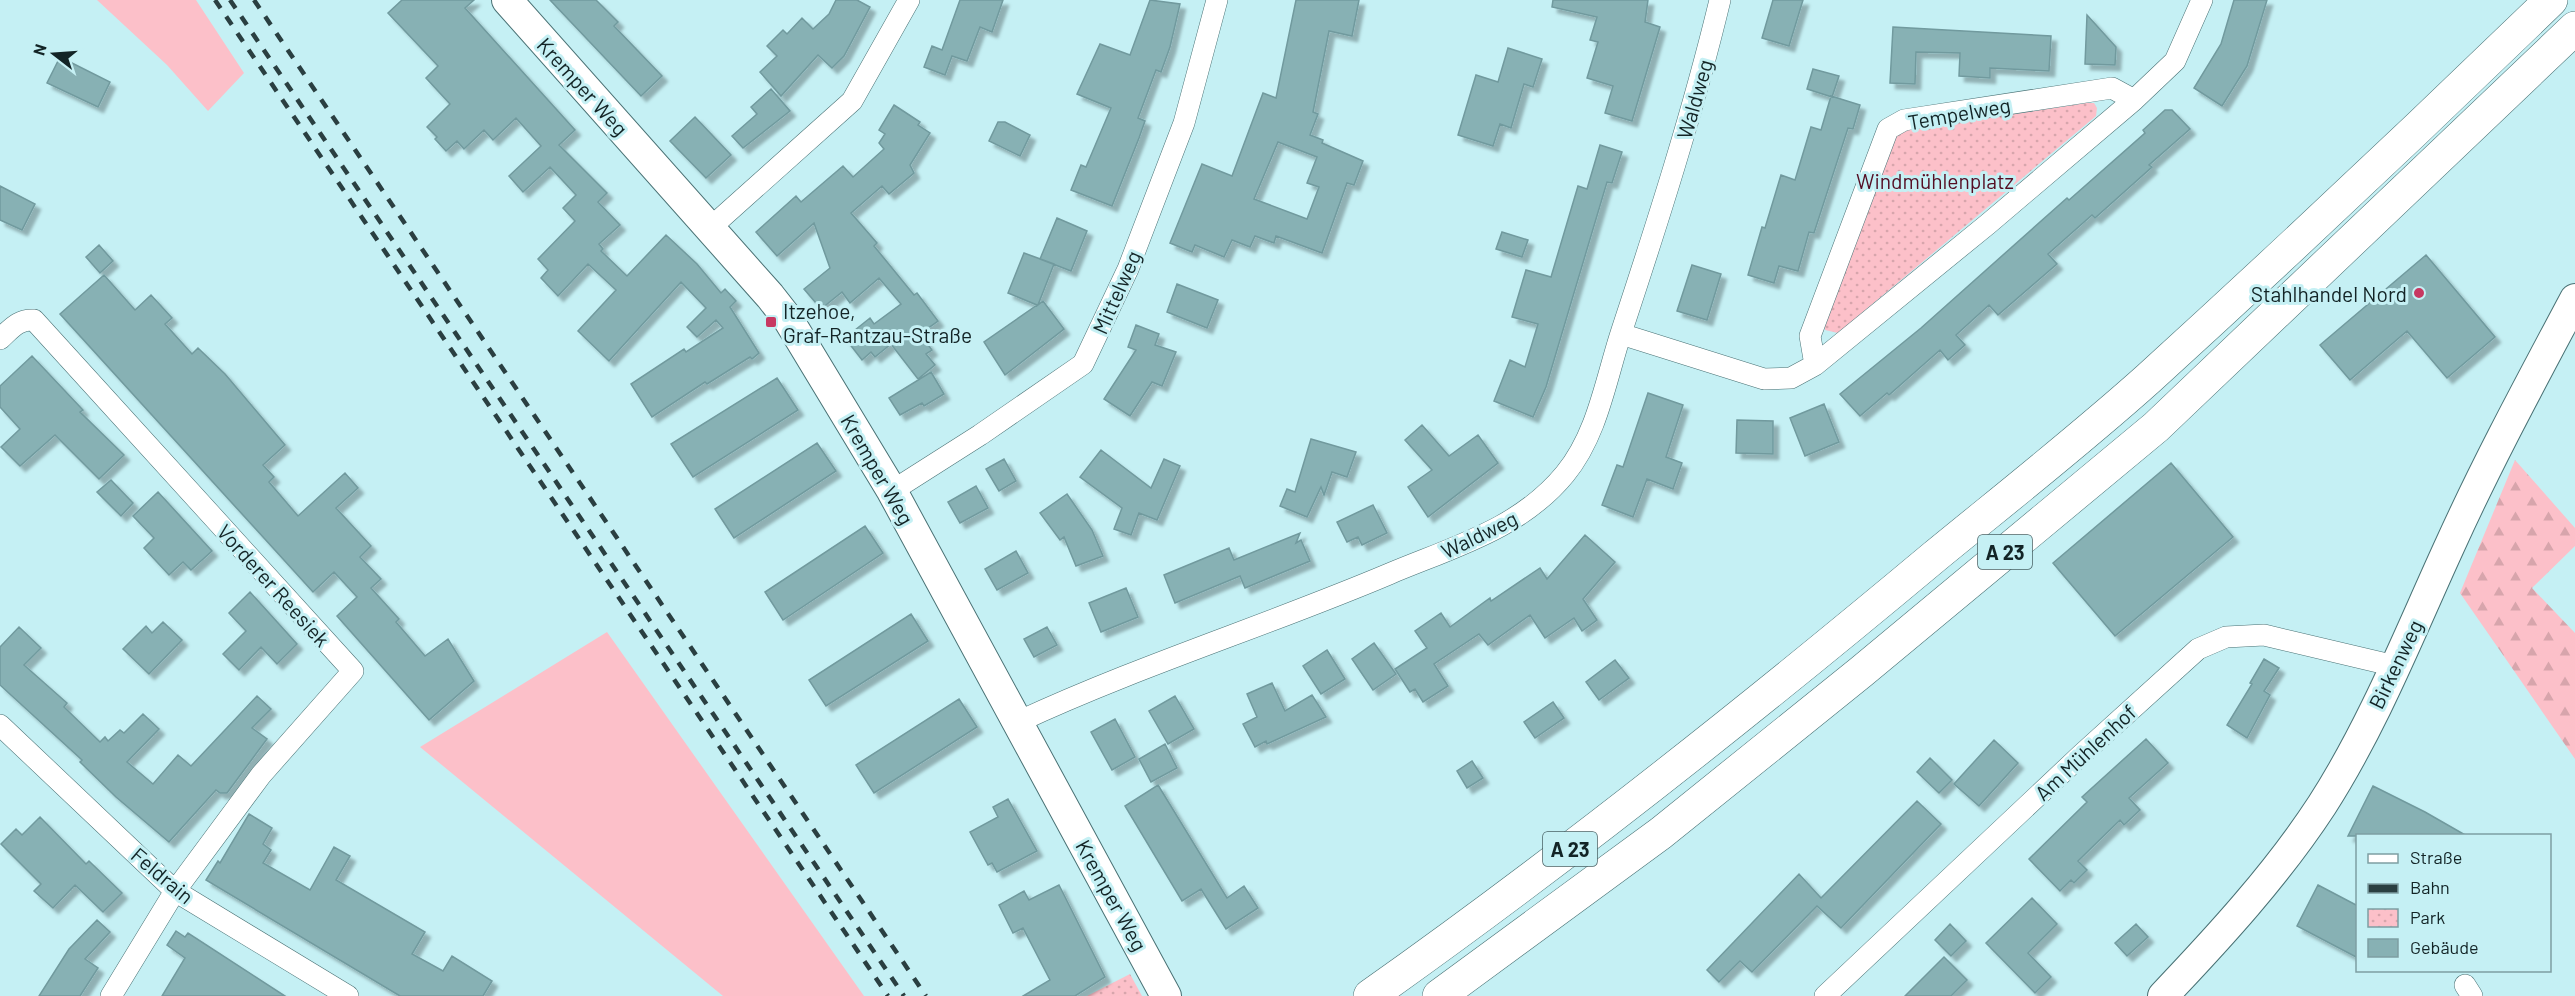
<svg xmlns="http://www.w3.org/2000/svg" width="2575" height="996" font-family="Barlow,sans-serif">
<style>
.green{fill:#fcc0c9}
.forest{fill:url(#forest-firs)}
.park{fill:url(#park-dots)}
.building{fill:#87b1b4;stroke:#719a9e;stroke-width:1.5;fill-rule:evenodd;filter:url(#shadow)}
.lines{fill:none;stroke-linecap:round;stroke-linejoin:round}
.street-casing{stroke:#497174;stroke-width:22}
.secondary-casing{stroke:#497174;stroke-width:32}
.highway-casing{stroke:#497174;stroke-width:34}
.street{stroke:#fff;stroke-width:21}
.secondary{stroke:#fff;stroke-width:30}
.highway{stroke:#fff;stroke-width:33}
.rail{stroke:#2a3f41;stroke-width:4.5;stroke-dasharray:10 10;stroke-linecap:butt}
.poi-dot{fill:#c73861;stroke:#c5f0f4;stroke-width:2}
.labels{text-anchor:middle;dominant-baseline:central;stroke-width:6;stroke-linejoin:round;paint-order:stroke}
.shield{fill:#c5f0f4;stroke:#486164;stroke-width:1.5}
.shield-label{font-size:20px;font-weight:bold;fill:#132426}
.street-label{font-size:21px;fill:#132426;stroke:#c5f0f4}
.park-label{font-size:21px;fill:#540d23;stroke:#c5f0f4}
.poi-label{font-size:21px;fill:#132426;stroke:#c5f0f4;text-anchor:end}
</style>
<defs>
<pattern id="forest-firs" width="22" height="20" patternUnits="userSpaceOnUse" patternTransform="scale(1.5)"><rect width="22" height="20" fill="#fcc0c9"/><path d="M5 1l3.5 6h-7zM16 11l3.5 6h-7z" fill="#d7a5ac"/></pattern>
<pattern id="park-dots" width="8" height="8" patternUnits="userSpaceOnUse" patternTransform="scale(1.5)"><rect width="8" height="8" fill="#fcc0c9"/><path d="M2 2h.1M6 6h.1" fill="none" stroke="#d7a5ac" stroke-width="1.8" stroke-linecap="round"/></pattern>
<filter id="shadow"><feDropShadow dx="5.5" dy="5.5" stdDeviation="1.5" flood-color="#0004"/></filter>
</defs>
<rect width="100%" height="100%" fill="#c5f0f4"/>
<!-- green -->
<path class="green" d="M97 0H196L244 73 208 111 167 65Z
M607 632 864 996H723L420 747Z"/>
<!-- forest -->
<path class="forest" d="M2515 460 2575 528V546L2532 588 2575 633V759L2460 593Z"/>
<!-- park -->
<path class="park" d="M2086 103H2094L2097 108 2096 116 1838 333 1825 330 1823 320 1892 138 1903 131Z
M1130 974 1142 996H1087Z"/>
<!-- building -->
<path class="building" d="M402 0H474L465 8 575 130 559 145 607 193 598 202 620 225 599 244 603 249 601 251 627 276 666 235 697 264 721 293 725 289 736 301 730 307 759 353 752 359 750 357 707 384 705 382 652 417 631 384 684 349 686 352 723 328 716 320 697 337 687 327 706 308 681 282 609 361 578 331 616 290 588 264 558 296 541 278 548 270 538 259 575 221 563 208 576 195 550 167 523 192 509 176 541 146 516 118 493 140 484 130 464 149 457 141 446 151 435 139 437 137 427 127 450 104 426 78 438 66 388 13Z
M550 0H596L618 22 614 26 662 76 641 96Z
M836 0H857L870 7 844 56 832 68 818 55 781 96 760 72 777 56 767 46 783 30 787 34 802 18 813 29 829 14Z
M960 0H1003L992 32 980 27 967 61 952 56 945 75 924 67 932 46 942 50Z
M1150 0 1180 4 1170 47 1161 72 1156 70 1138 118 1145 121 1139 138 1112 206 1071 190 1081 165 1086 167 1111 108 1077 94 1100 44 1130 55Z
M1296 0H1359L1352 36 1329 31 1313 112 1318 114 1310 135 1323 140 1322 143 1363 161 1354 185 1347 183 1322 253 1276 236 1274 243 1255 236 1250 247 1232 240 1224 257 1195 245 1192 252 1170 243 1202 164 1232 176 1263 93 1276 98ZM1278 142 1317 157 1307 183 1319 187 1307 219 1254 199Z
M1553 0H1648L1645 22 1660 27 1632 121 1605 113 1613 86 1587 78 1598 42 1590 40 1597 17 1552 7Z
M1773 0H1803L1789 46 1762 38Z
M2234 0H2267L2247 66 2222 106 2194 88 2221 44Z
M2087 15 2116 47 2115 65 2085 64Z
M1893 27 2051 36 2049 71 1990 68V78L1959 76 1960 53 1916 52 1915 84 1890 83Z
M1508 48 1542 59 1533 87 1524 84 1511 128 1500 124 1493 146 1458 135 1476 75 1498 82Z
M60 57 110 82 98 107 47 83Z
M1813 69 1839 76 1832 97 1807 89Z
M771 89 790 111 743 148 732 136 757 114 751 107Z
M1831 96 1860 105 1853 129 1848 128 1814 233 1809 232 1798 271 1779 266 1774 283 1748 275 1762 227 1765 228 1781 175 1795 180 1811 127 1821 130Z
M894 105 920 122 918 125 930 133 910 165 914 173 889 194 882 186 851 213 877 243 874 246 914 295 917 293 938 321 920 334 932 350 926 354 935 365 918 379 891 344 875 357 871 352 862 360 845 338 870 318 874 324 901 304 879 278 850 303 842 292 821 309 804 289 830 268 814 223 777 256 756 232 796 196 801 202 843 166 853 177 884 149 879 143 885 134 879 130Z
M2165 110H2172L2190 129 2149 165 2152 167 2095 218 2092 215 2048 254 2057 264 1998 315 1989 305 1956 335 1965 345 1948 360 1940 350 1889 395 1887 393 1860 416 1840 394 1921 328 2067 198 2069 200 2145 133 2143 130Z
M695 117 731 155 706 178 670 141Z
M998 122H1005L1030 135 1020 156 989 141Z
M1600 145 1622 152 1612 183 1607 182 1546 387 1533 417 1494 401 1510 360 1525 367 1538 324 1512 317 1526 270 1551 277 1578 186 1587 189Z
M0 186 35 204 22 230 0 220Z
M1057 218 1087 231 1071 271 1040 259Z
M1502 232 1528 240 1522 257 1496 249Z
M99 245 113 261 100 273 86 257Z
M1024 253 1054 264 1038 305 1043 301 1064 329 1005 375 984 342 1037 305 1008 293Z
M2426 255 2495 337 2447 378 2407 331 2350 380 2320 345Z
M1692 265 1721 274 1707 320 1677 311Z
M104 275 135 310 151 295 172 318 165 324 192 354 198 348 225 374 285 445 263 465 274 477 269 482 298 516 345 473 358 488 336 508 371 546 360 557 381 579 371 588 399 619 396 622 425 656 448 639 474 681 429 720 337 616 357 597 334 572 313 592 60 314Z
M1177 284 1218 300 1207 328 1167 312Z
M1136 325 1159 334 1155 345 1176 352 1162 386 1152 382 1130 416 1104 399 1136 350 1128 347Z
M32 356 83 410 80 412 124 455 99 479 55 435 20 466 1 447 20 429 0 407V386Z
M931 372 944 394 924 406 922 403 900 415 889 398Z
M777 378 798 410 693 477 671 444Z
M1648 393 1683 405 1666 457 1682 463 1673 489 1647 479 1633 517 1602 505 1617 465 1623 467Z
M1824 404 1839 442 1805 456 1790 418Z
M1737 420 1773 421V454L1736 453Z
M1422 425 1449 456 1478 435 1498 463 1428 517 1408 487 1432 470 1405 440Z
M1311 439 1356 452 1347 477 1332 472 1324 495 1321 487 1307 517 1280 506 1287 489 1295 492Z
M817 443 836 471 734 538 715 509Z
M1101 450 1151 488 1164 459 1180 466 1157 520 1139 513 1131 535 1114 529 1122 508 1080 477Z
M1004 459 1016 481 999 491 986 469Z
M2171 463 2233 537 2115 636 2053 563Z
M111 480 133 503 121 516 97 492Z
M976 486 988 508 960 523 948 502Z
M158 492 212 551 191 570 183 562 169 575 144 548 154 538 133 516Z
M1067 494 1092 530 1103 556 1076 566 1064 537 1060 540 1040 513Z
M1373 505 1387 533 1362 545 1358 537 1347 542 1337 522Z
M865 526 883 553 783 620 765 592Z
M1300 533 1296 543 1301 540 1310 561 1245 588 1240 576 1175 603 1164 575 1229 548 1234 560Z
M1585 535 1615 562 1583 599 1597 620 1582 631 1574 618 1545 638 1530 615 1488 645 1479 634 1434 664 1448 686 1423 702 1415 689 1410 692 1395 669 1427 648 1415 631 1441 613 1450 627 1490 598 1491 601 1540 568 1547 579Z
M1016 551 1028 573 997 590 985 569Z
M1126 588 1138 617 1101 632 1089 603Z
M250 592 297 644 277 664 261 647 239 670 223 654 246 631 229 613Z
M911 614 928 641 826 706 809 680Z
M163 622 182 640 149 674 123 649 146 626 152 633Z
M19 627 41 648 24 665 67 703 64 707 100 742 105 737 108 741 120 730 124 733 143 714 159 729 127 762 153 784 178 755 191 766 257 696 271 709 252 728 267 739 227 793H220L216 790 169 842 116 797 80 762 82 760 0 685V647Z
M1047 627 1057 645 1034 657 1024 639Z
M1374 643 1396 674 1373 690 1352 659Z
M1327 650 1345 679 1321 694 1303 666Z
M2264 659 2279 668 2264 691 2270 695 2247 738 2227 725 2252 684 2250 683Z
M1615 660 1629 678 1599 700 1586 682Z
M1272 683 1285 711 1312 695 1326 717 1267 744 1266 741 1255 747 1243 724 1257 717 1247 694Z
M1175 696 1194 729 1168 744 1149 711Z
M959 699 977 727 874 793 856 765Z
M1553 702 1564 718 1535 738 1524 722Z
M1115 719 1135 757 1112 770 1091 732Z
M2146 739 2168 763 2129 798 2140 810 2124 825 2120 820 2078 861 2087 870 2074 883 2071 880 2060 891 2029 859 2087 802 2082 797Z
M1994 740 2018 763 1979 806 1954 784Z
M1165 744 1177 768 1151 782 1139 759Z
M1930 758 1952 780 1939 793 1917 772Z
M1472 761 1483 778 1467 788 1457 771Z
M1158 785 1227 898 1244 886 1258 908 1226 929 1201 889 1182 901 1125 806Z
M2373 786 2425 812 2467 836H2348Z
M1008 799 1037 851 997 872 992 863 988 865 970 832 998 817 993 807Z
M1917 801 1941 824 1841 928 1817 906 1752 972 1740 961 1719 982 1707 970 1799 874 1821 898Z
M249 814 272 828 263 844 271 850 263 863 310 890 334 847 350 856 336 880 425 932 412 954 443 971 452 956 492 981 483 996H400L206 880 218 861 220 863Z
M40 817 86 864 89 861 122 893 103 912 75 885 53 908 34 891 41 884 1 844 16 829 22 835Z
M1059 885 1105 977 1075 996H1023L1050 980 1023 928 1013 933 999 905 1024 891 1029 900Z
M2318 885 2358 906V958L2297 926Z
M2032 898 2057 924 2028 953 2051 977 2035 993 1986 943Z
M97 920 110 932 85 959 98 968 80 996H39L69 949Z
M1950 924 1966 941 1951 956 1935 940Z
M2136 924 2148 937 2127 956 2115 943Z
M176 931 185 937 188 933 285 996H162L185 958 167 945Z
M1944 957 1967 980 1951 996H1905Z"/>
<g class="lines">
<defs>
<path id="street" d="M709 229 852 101 909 0
M1621 334 1764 379 1791 378 1815 365 1988 224 2134 100 2175 61 2202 0
M0 339C11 329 18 319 34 320L353 671 261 775 175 891 111 996
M1815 365 1810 336 1888 129 1904 120 2112 88 2134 100
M892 491 980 435 1083 364 1128 269 1184 123 1217 0
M1018 722C1138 666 1266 626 1389 574 1453 547 1520 529 1565 474 1598 434 1606 378 1622 330 1658 221 1693 112 1720 0
M0 725 175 891 348 996
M2465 985 2472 996
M1825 996 2081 755 2198 649 2226 637 2264 635 2395 666"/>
<path id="secondary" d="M507 0 770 296 788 319 892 491 1166 996
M2163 996C2219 937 2277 874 2322 805 2374 724 2410 632 2450 545 2488 461 2532 380 2575 299"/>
<path id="highway" d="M1370 996C1565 858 1751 710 1934 557 2006 498 2080 440 2149 378 2285 254 2419 128 2551 0
M1439 996 1661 833 1861 672 2156 427 2575 28"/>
</defs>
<!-- street casing -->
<use href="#street" class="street-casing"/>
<!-- secondary casing -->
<use href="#secondary" class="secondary-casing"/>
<!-- highway casing -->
<use href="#highway" class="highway-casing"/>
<!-- street -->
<use href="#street" class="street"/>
<!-- secondary -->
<use href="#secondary" class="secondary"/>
<!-- highway -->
<use href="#highway" class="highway"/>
<!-- rail -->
<path class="rail" d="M215 0 888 996
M230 0 904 996
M254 0 926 996"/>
</g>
<!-- markers -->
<g class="poi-dot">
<circle cx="2419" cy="293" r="6"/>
<rect x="765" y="316" width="12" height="12" rx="3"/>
</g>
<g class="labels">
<!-- shield labels -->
<g class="shield">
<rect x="1978" y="535" width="54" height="34" rx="4.5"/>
<rect x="1543" y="832" width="54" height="34" rx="4.5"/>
</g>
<g class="shield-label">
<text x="2005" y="552">A 23</text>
<text x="1570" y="849">A 23</text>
</g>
<!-- street labels -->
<g class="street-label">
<text transform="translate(583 86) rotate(48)">Kremper Weg</text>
<text transform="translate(1694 99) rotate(-74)">Waldweg</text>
<text transform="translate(1959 113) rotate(-10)">Tempelweg</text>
<text transform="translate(1116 292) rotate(-66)">Mittelweg</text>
<text transform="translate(878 469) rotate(60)">Kremper Weg</text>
<text transform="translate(1479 534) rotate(-26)">Waldweg</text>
<text transform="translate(274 585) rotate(48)">Vorderer Reesiek</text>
<text transform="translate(2395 664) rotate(-64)">Birkenweg</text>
<text transform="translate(2085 752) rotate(-43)">Am Mühlenhof</text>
<text transform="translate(163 875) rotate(40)">Feldrain</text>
<text transform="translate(1112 895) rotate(61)">Kremper Weg</text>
</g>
<!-- park labels -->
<g class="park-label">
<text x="1935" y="180">Windmühlenplatz</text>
</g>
<!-- poi labels -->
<g class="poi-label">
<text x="2407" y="293">Stahlhandel Nord</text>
<text x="783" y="310" text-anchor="start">Itzehoe,<tspan x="783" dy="24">Graf-Rantzau-Straße</tspan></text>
</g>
</g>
<!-- legend -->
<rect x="2356" y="834" width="195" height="138" fill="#c5f0f4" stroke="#7e9ea2" stroke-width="1.5"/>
<rect x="2368" y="854" width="30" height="9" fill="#ffffff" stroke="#7e9ea2" stroke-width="1.5"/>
<text x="2410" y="864" font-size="18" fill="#132426">Straße</text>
<rect x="2368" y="884" width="30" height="9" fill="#2a3f41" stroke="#7e9ea2" stroke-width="1.5"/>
<text x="2410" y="894" font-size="18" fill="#132426">Bahn</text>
<rect x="2368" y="909" width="30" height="18" fill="url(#park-dots)" stroke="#7e9ea2" stroke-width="1.5"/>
<text x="2410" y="924" font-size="18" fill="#132426">Park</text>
<rect x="2368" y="939" width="30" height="18" fill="#87b1b4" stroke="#7e9ea2" stroke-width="1.5"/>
<text x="2410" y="954" font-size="18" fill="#132426">Gebäude</text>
<!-- north arrow -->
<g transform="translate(54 54) rotate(287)" stroke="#c5f0f4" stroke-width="4.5" paint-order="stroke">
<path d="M0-4.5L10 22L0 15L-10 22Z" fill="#132426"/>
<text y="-9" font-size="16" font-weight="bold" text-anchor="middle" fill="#132426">N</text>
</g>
</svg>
